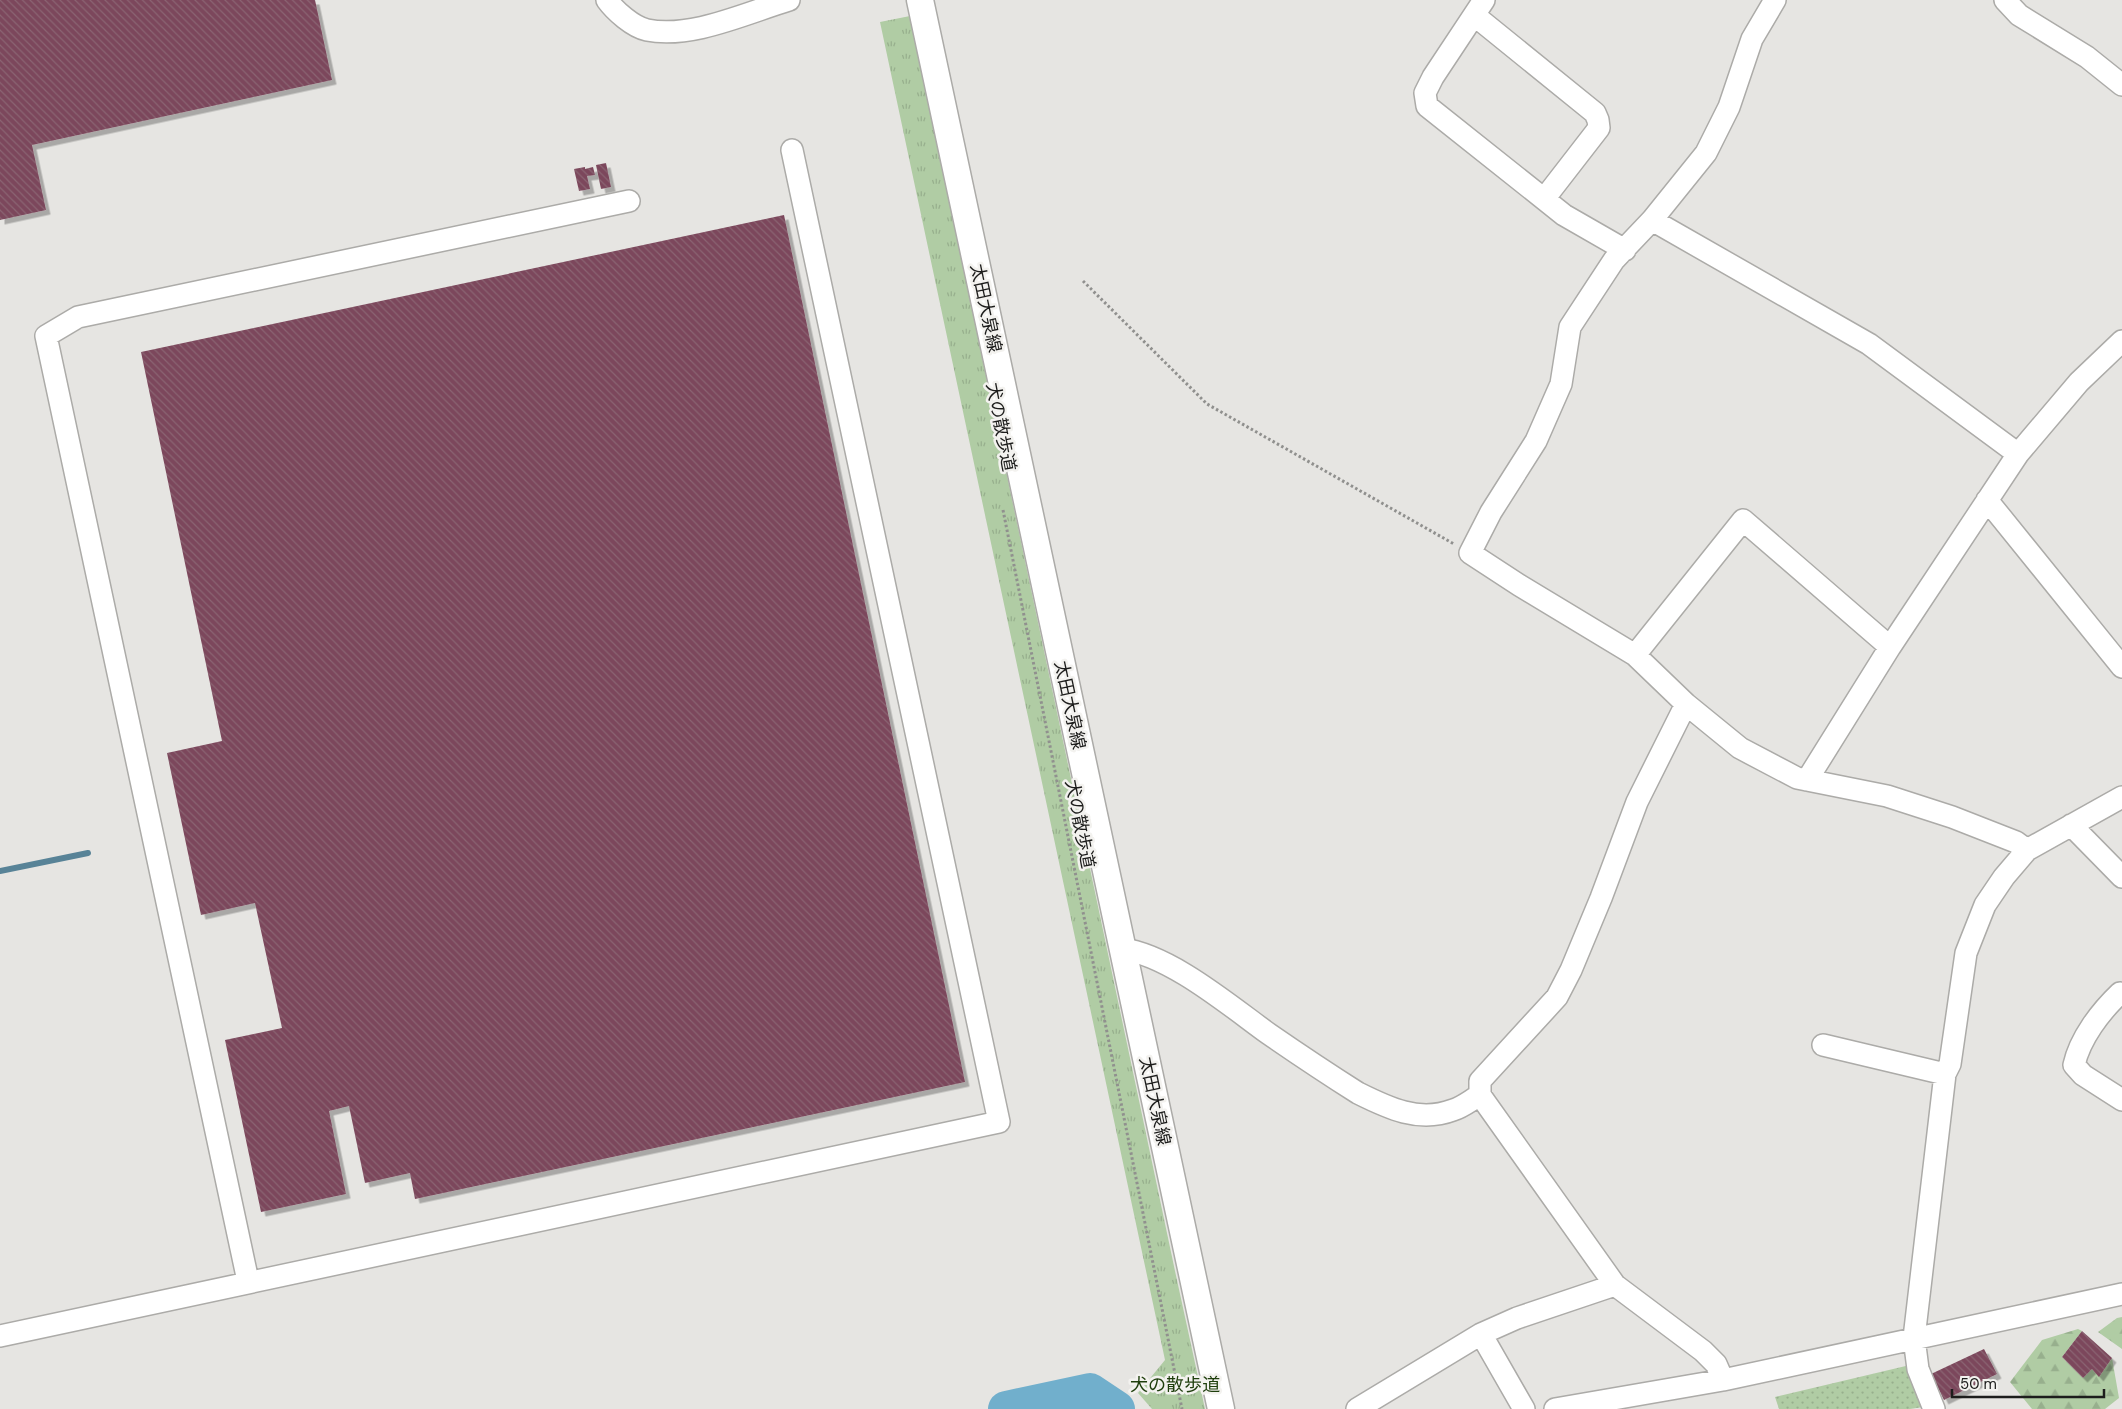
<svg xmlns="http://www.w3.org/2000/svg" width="2122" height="1409" font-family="'DM Sans','Noto Sans JP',sans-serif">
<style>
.grass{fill:url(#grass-tufts)}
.forest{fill:url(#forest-firs)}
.garden{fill:url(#garden-dots)}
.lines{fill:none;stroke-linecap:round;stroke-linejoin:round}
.stream{stroke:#588397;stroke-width:6}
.river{stroke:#71afcc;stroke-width:36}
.building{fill:url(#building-back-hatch);filter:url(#shadow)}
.minor-casing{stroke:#acaba8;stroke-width:24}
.major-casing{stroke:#acaba8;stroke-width:29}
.path{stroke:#90908e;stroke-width:3;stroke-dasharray:2.5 2.5;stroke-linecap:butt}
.minor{stroke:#fff;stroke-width:21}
.major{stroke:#fff;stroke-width:26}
.labels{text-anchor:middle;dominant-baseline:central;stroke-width:5;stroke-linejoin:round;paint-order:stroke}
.street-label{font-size:18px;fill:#1d1d1c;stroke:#f3f2ef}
.park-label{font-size:18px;fill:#1e3e0c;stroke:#f3f2ef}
</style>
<defs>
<pattern id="grass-tufts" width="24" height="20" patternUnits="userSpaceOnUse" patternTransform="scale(1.25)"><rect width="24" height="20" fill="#b0cca4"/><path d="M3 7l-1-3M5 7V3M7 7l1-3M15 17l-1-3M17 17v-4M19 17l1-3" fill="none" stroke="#97af8d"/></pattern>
<pattern id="forest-firs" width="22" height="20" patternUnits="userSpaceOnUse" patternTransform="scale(1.25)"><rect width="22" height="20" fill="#b0cca4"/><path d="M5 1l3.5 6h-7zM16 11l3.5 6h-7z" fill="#97af8d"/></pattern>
<pattern id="garden-dots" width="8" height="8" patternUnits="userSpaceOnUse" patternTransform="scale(1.25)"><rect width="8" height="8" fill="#b0cca4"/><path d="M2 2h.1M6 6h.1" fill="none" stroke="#97af8d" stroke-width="1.8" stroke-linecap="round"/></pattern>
<pattern id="building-back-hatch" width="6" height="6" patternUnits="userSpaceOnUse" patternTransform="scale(1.25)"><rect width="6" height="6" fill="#7b475b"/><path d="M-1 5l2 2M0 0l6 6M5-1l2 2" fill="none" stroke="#8b6473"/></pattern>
<filter id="shadow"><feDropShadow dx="4.5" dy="4.5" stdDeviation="0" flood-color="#0004"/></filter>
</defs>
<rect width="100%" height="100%" fill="#e6e5e2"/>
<!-- grass -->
<path class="grass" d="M910 16 1175 1271 1205 1409H1152L1138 1393 1165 1360 880 22Z"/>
<!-- forest -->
<path class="forest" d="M2122 1317V1349L2098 1332 2117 1318Z
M2078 1329 2082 1331 2062 1357 2083 1378 2092 1369 2099 1376 2112 1358 2119 1398 2105 1409H2032L2010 1382 2042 1340Z"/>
<!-- garden -->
<path class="garden" d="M1910 1365 1923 1407 1910 1409H1779L1775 1397Z"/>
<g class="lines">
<!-- stream -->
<path class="stream" d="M0 871 88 853"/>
<!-- river -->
<path class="river" d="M1006 1409 1090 1391 1117 1409"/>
</g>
<!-- building -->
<path class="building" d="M0 0H315L332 80 32 145 46 210 0 220Z
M606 163 611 187 601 189 596 165Z
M585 167V169L593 167 595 175 587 176 590 189 579 191 574 169Z
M784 215 965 1082 415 1199 410 1173 365 1183 349 1106 329 1111 346 1194 261 1212 225 1040 282 1028 255 903 201 915 167 753 222 741 141 352Z
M2082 1331 2112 1358 2099 1377 2092 1369 2083 1378 2062 1357Z
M1984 1349 1997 1374 1944 1400 1931 1374Z"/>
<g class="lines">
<defs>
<path id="minor" d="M607 0C615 11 633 27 647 30 691 39 746 13 789 0
M1484 0 1433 77 1425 93 1427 106 1564 215 1625 250
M1775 0 1752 39 1729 107 1706 153 1652 220 1614 260 1570 327 1561 384 1536 441 1491 512 1470 553 1519 585 1635 655 1686 704 1740 748 1797 778 1887 796 1952 817 2016 842 2027 850
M2005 0 2019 15 2087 57 2122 85
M1474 15 1595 113 1598 120 1599 128 1544 199
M1652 220 1869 344 2018 454
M1987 500 2122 667
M1635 655 1743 520 1890 647
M1686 704 1637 802 1601 898 1571 970 1557 997 1480 1081V1095L1615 1285 1703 1351 1716 1364 1723 1380
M1807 780 1890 647 2018 454 2079 382 2122 341
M2071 825 2122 877
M1122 949C1170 955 1230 1006 1269 1034 1298 1054 1328 1074 1358 1093 1388 1108 1419 1123 1453 1110 1463 1107 1471 1100 1480 1095
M2120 993C2101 1011 2080 1038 2074 1065L2083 1075 2122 1100
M1823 1045 1945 1074
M248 1281 46 336 78 317 629 201
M1481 1334 1524 1409
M0 1336 999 1122 792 150
M1357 1409 1481 1334 1517 1318 1615 1285
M1555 1409 1723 1380 2122 1294
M1934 1409 1918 1369 1914 1338 1945 1074 1950 1064 1966 953 1985 905 2004 877 2027 850 2122 797"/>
<path id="major" d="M920 0 1221 1409"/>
</defs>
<!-- minor casing -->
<use href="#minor" class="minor-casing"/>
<!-- major casing -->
<use href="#major" class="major-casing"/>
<!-- path -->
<path class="path" d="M1083 281 1207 404 1454 544
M1003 510 1182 1409"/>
<!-- minor -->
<use href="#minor" class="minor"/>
<!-- major -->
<use href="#major" class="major"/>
</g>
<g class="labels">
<!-- street labels -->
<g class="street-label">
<text transform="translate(986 308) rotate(78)">太田大泉線</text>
<text transform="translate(1001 427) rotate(79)">犬の散歩道</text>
<text transform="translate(1070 705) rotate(78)">太田大泉線</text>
<text transform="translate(1080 824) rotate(79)">犬の散歩道</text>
<text transform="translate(1155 1101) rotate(78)">太田大泉線</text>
</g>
<!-- park labels -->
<g class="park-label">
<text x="1175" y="1385">犬の散歩道</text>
</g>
</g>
<!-- scale -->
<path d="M1952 1389v8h152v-8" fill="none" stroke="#1d1d1c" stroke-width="2.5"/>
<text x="1960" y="1389" font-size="15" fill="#1d1d1c" stroke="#f3f2ef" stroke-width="4" paint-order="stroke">50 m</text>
</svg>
